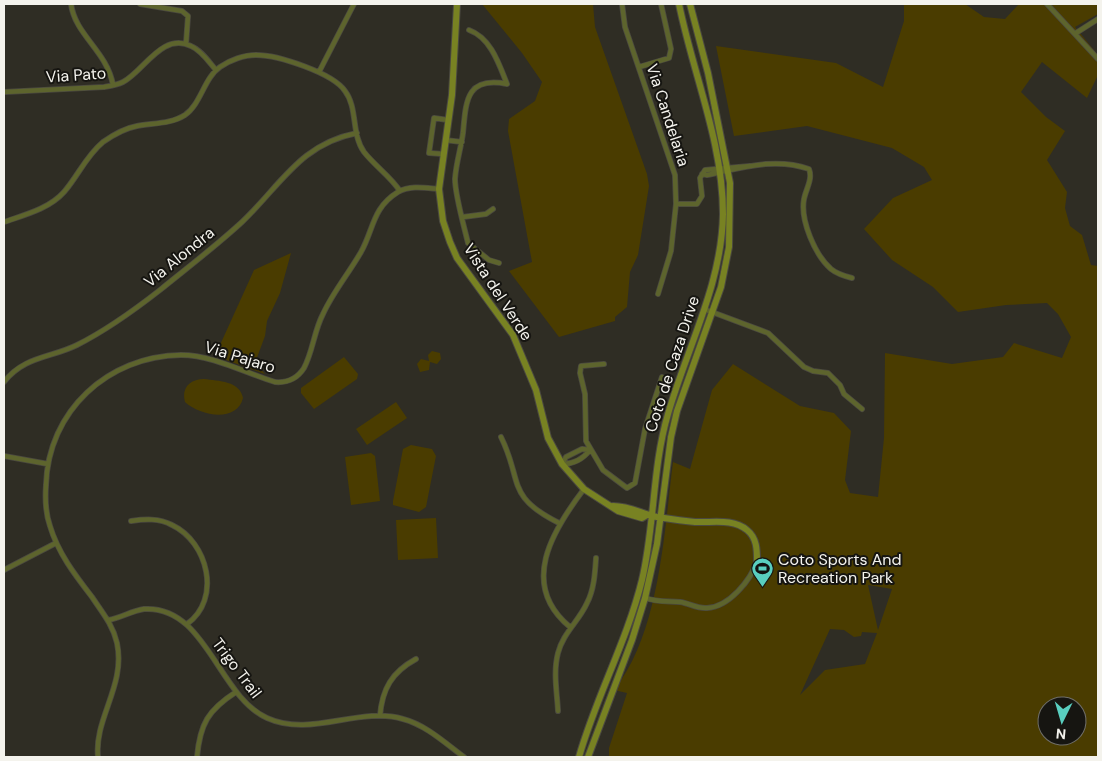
<svg xmlns="http://www.w3.org/2000/svg" width="1102" height="761" font-family="'DM Sans',sans-serif">
<style>
.green{fill:#4a3c00;fill-rule:evenodd}
.lines{fill:none;stroke-linecap:round;stroke-linejoin:round}
.street-casing{stroke:#4b4940;stroke-width:6}
.secondary-casing{stroke:#4b4940;stroke-width:8}
.street{stroke:#5d642d;stroke-width:4.5}
.secondary{stroke:#788222;stroke-width:6}
.labels{text-anchor:middle;dominant-baseline:central;stroke-width:4;stroke-linejoin:round;paint-order:stroke}
.street-label{font-size:16px;fill:#f4f3ed;stroke:#161511}
.poi-label{font-size:16px;fill:#f4f3ed;stroke:#161511;text-anchor:start}
</style>
<rect width="100%" height="100%" fill="#2f2d24"/>
<!-- green -->
<path class="green" d="M482 4H593L595 27 647 174 649 186 638 255 630 272 627 307 615 317V321L559 337 509 271 532 262 508 131 509 119 535 101 542 82 522 53Z
M904 4H965L984 17 1005 19 1019 4H1098V14L1075 27 1098 55V75L1087 98 1042 62 1021 92 1046 117 1065 131 1047 160 1067 192 1065 208 1070 226 1082 235 1091 265 1098 266V757H609V748L627 693 614 690C660 632 664 532 673 462L690 469 712 390 733 364 800 406 834 413 851 431 845 480 850 493 878 497 884 438 885 353 952 364 1003 357 1014 343 1062 358 1071 337 1058 314 1047 303 1006 305 958 312 933 287 892 260 864 229 893 198 932 180 924 167 892 148 807 126 734 136 716 46 836 63 883 87 904 21ZM868 585 892 589 878 630ZM830 629 844 630 854 637 861 636 862 632 877 633 865 664 825 670 800 695ZM1047 706H1077V736H1047Z
M291 253 280 293 267 321 265 336 255 363 265 374 215 356 254 270Z
M432 351 440 353 441 359 437 364 430 362 429 370 420 372 417 364 421 359 429 361 428 355Z
M344 357 358 374 357 379 314 409 301 393V388Z
M204 379C219 381 240 381 243 398 237 423 200 416 185 402 181 388 190 379 204 379Z
M396 402 407 418 367 445 356 429Z
M411 445 432 449 436 456 426 507 419 512 393 505V501L403 449Z
M371 453 375 456 380 501 351 505 345 457Z
M436 518 438 558 398 560 396 520Z"/>
<g class="lines">
<defs>
<path id="street" d="M71 4C75 35 107 51 113 85
M140 4 182 11 188 16 186 44
M622 4 625 27 675 175 676 204 671 251 658 294
M1047 4 1098 59
M469 30C491 38 499 64 507 84
M1076 33 1098 19
M639 67 669 58 671 49 661 4
M319 72 354 4
M4 92 104 87C110 86 117 85 123 82 144 71 162 32 191 46 201 50 209 62 216 70
M445 140 462 142
M443 154 429 153 434 118 448 120
M702 174 707 175C741 168 775 157 809 169 813 179 806 189 804 199 800 220 815 255 831 269 837 274 844 276 852 278
M676 204H697L702 196 700 178 705 170 750 166
M463 217 486 214 493 209
M4 222C24 215 49 209 64 192 78 176 86 156 103 142 113 135 126 128 137 126 153 123 171 124 185 115 201 104 204 78 220 67 230 60 244 55 256 55 278 55 333 73 345 91 358 108 351 134 364 152 375 166 390 176 400 191
M499 263 489 260 468 243C464 226 455 195 455 179 456 163 461 148 463 133 466 101 466 76 507 84
M704 309 768 333 804 367 813 371 828 373 840 385 844 394 862 409
M604 364 581 366 580 373 585 394 586 441 603 470 627 488 635 483 645 429 662 377
M4 382C24 356 51 358 77 345 103 332 137 308 160 290 187 268 216 246 242 222 281 185 300 144 357 133
M501 437C523 481 505 496 559 523
M582 449 590 450C583 459 574 464 562 464L566 457Z
M4 456 48 464
M131 521C145 519 159 518 172 525 208 542 222 599 187 624
M4 570 56 543
M645 598C657 602 667 601 680 602 689 603 697 609 707 608 729 607 751 580 757 561
M108 620C121 618 131 611 144 609 206 605 218 696 267 718 311 738 359 706 403 719 426 725 445 743 464 757
M570 627C519 585 552 531 584 489
M558 711C557 692 553 672 558 653 563 633 579 621 587 603 594 590 595 573 596 558
M380 716C382 689 392 672 416 659
M98 757C94 718 126 686 117 643 113 625 102 612 92 597 75 575 58 553 50 526 45 512 45 499 46 485 48 411 108 356 181 355 213 355 245 373 275 382 287 383 297 379 304 368 313 351 314 331 323 314 333 292 349 273 361 252 374 229 372 208 398 192 410 185 426 188 439 189
M197 757C200 724 208 710 236 692"/>
<path id="secondary" d="M457 4 452 95 439 189 443 221 450 242 457 258 513 335 536 390 548 438 562 464 584 489 618 511 642 518 647 515
M613 506C630 506 642 514 657 517 670 519 683 521 695 522 712 523 733 518 747 530 757 538 757 550 757 561
M579 757C596 697 627 641 642 580 655 525 652 468 668 414 687 348 722 284 723 214 723 142 693 74 679 4
M588 757 632 640 645 598 657 544 671 437 677 411 721 287 729 247 730 183 708 73 690 4"/>
</defs>
<!-- street casing -->
<use href="#street" class="street-casing"/>
<!-- secondary casing -->
<use href="#secondary" class="secondary-casing"/>
<!-- street -->
<use href="#street" class="street"/>
<!-- secondary -->
<use href="#secondary" class="secondary"/>
</g>
<!-- icons -->
<defs>
<symbol id="stadium-pin" viewBox="-11 -11 22 30"><path d="M0 17L-7.5 6A9.5 9.5 0 1 1 7.5 6Z" fill="#59cebf" stroke="#161511"/><path d="M0-5a6.5 5 0 1 0 0 10a6.5 5 0 1 0 0-10ZM-3.5-1.8h7v3.6h-7Z" fill="#111"/></symbol>
</defs>
<g fill-rule="evenodd">
<use href="#stadium-pin" x="750" y="556" width="25" height="34"/>
</g>
<g class="labels">
<!-- street labels -->
<g class="street-label">
<text transform="translate(76 75) rotate(-4)">Via Pato</text>
<text transform="translate(668 115) rotate(72)">Via Candelaria</text>
<text transform="translate(179 257) rotate(-39)">Via Alondra</text>
<text transform="translate(498 292) rotate(57)">Vista del Verde</text>
<text transform="translate(240 357) rotate(17)">Via Pajaro</text>
<text transform="translate(672 364) rotate(-72)">Coto de Caza Drive</text>
<text transform="translate(237 668) rotate(53)">Trigo Trail</text>
</g>
<!-- poi labels -->
<g class="poi-label">
<text x="778" y="559">Coto Sports And<tspan x="778" dy="18">Recreation Park</tspan></text>
</g>
</g>
<!-- border -->
<rect width="1102" height="761" fill="none" stroke="#f4f3ed" stroke-width="10"/>
<!-- north arrow -->
<g transform="translate(1062 721) rotate(185)"><circle r="24" fill="#161511" stroke="#6f6e69"/>
<path d="M0-4L9 19L0 12L-9 19Z" fill="#59cebf"/>
<text y="-8" font-size="14" font-weight="bold" text-anchor="middle" fill="#f4f3ed">N</text>
</g>
</svg>
